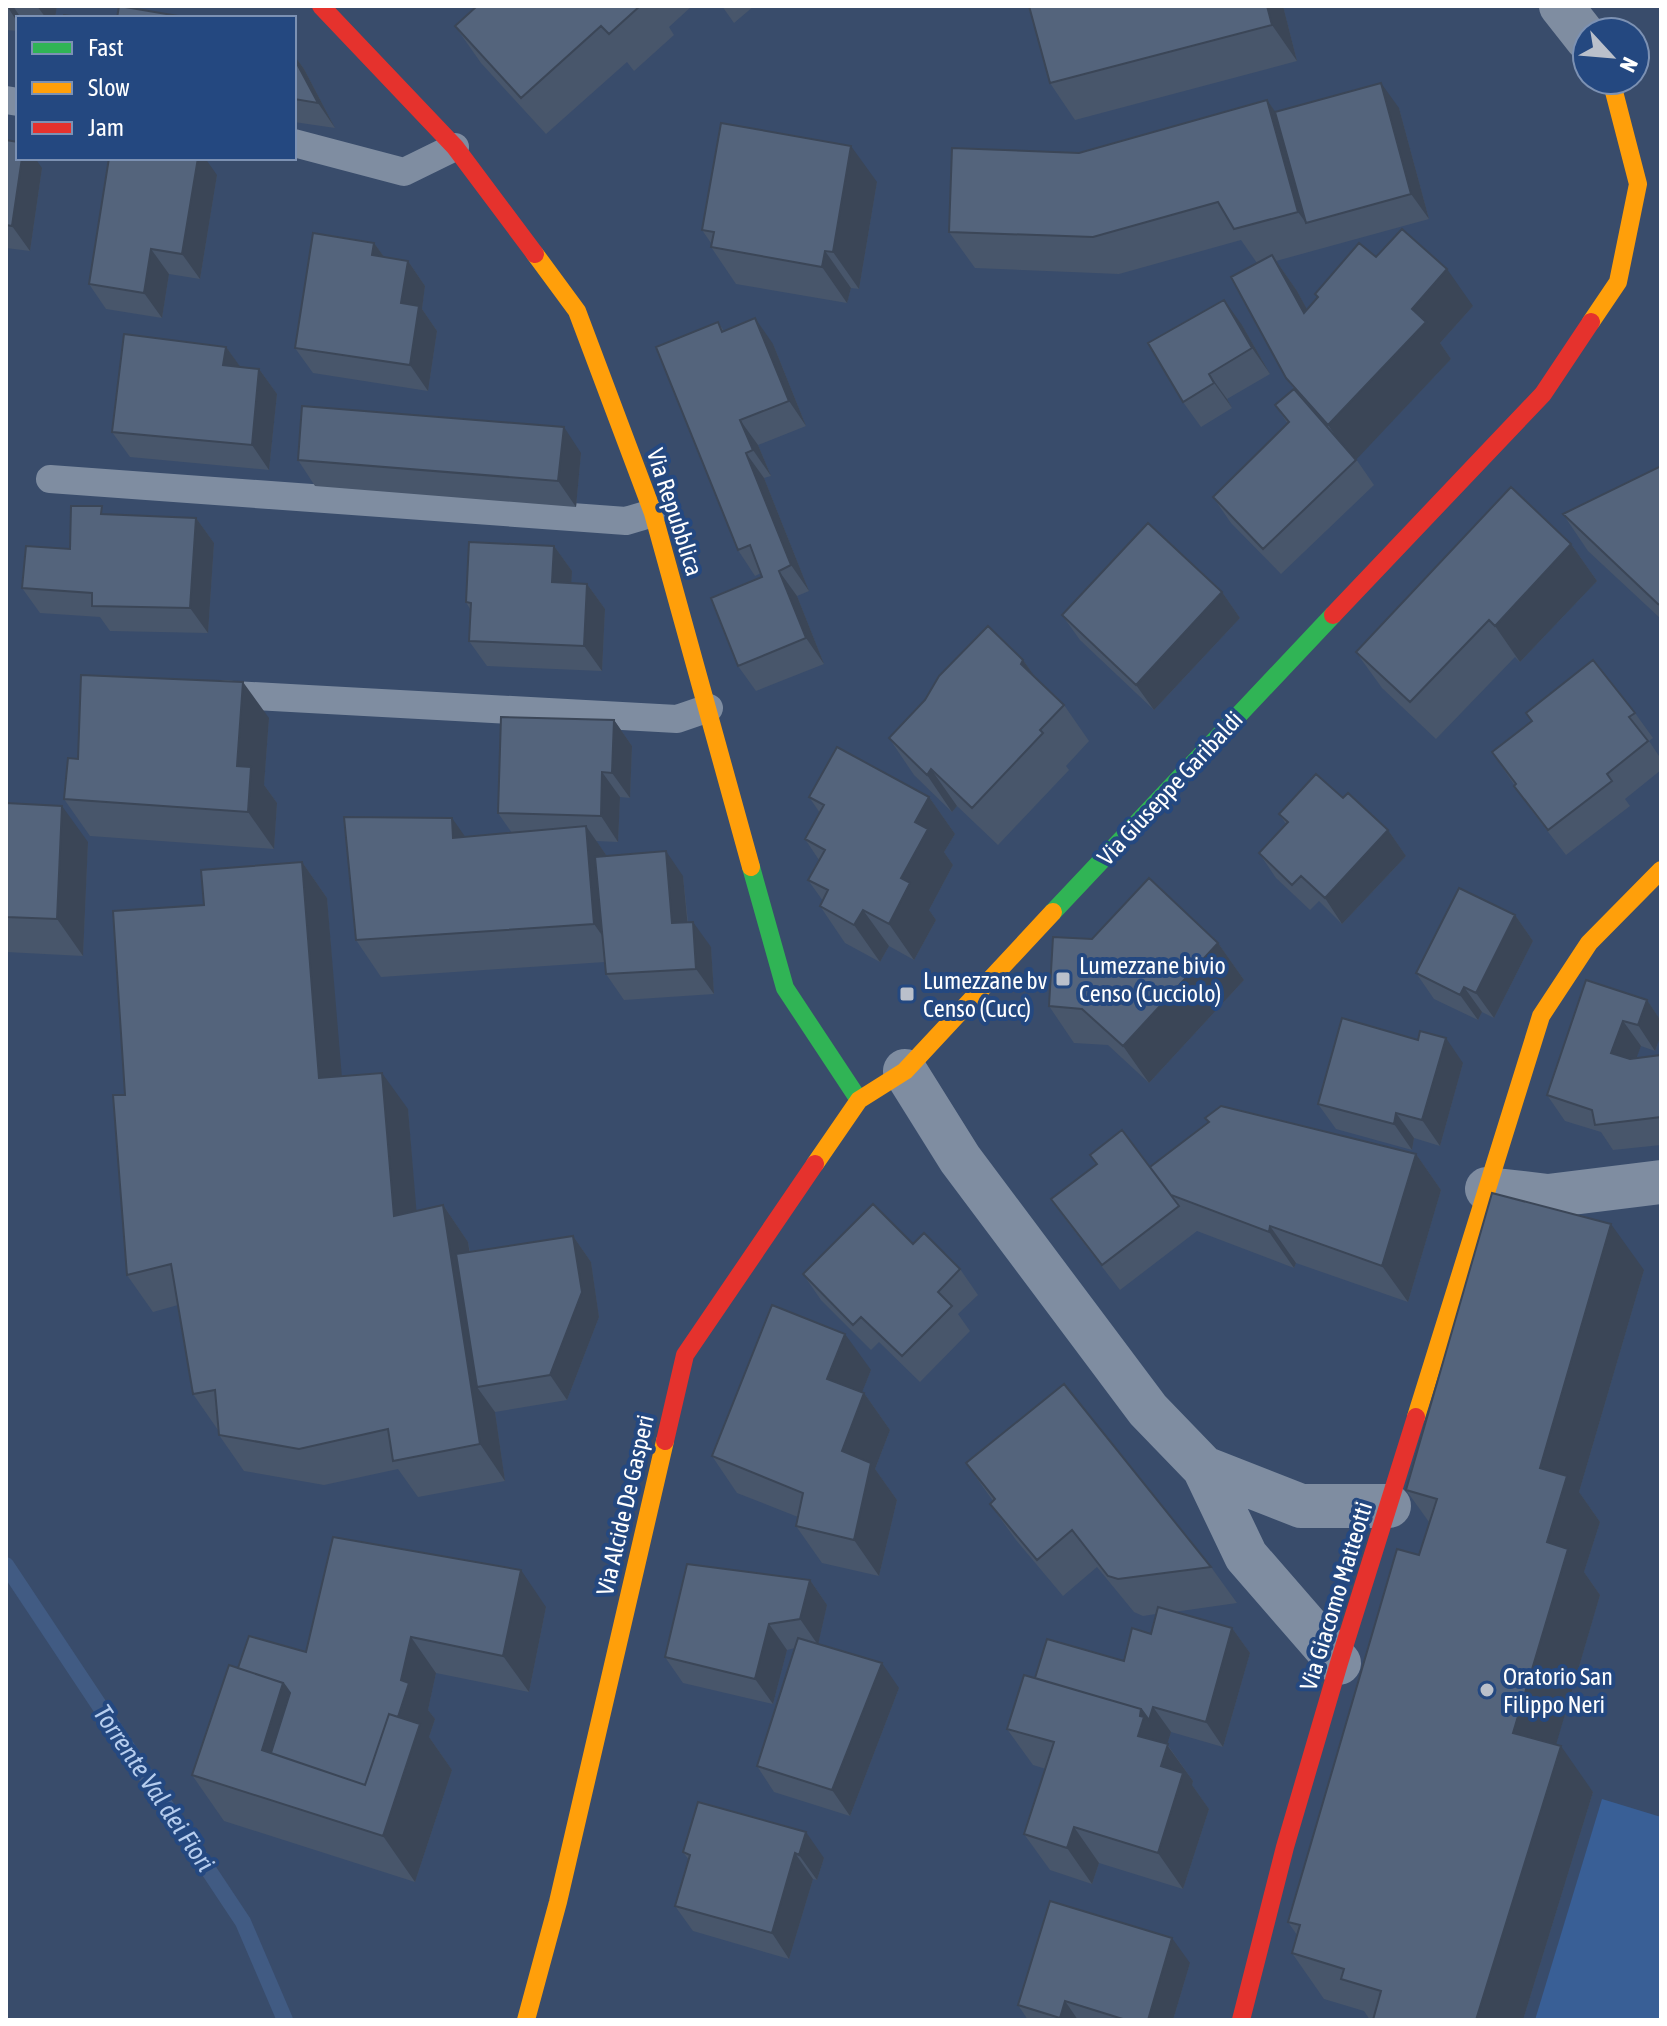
<svg xmlns="http://www.w3.org/2000/svg" width="1667" height="2026" font-family="'Asap Condensed',sans-serif">
<style>
.garden{fill:#395f96}
.lines{fill:none;stroke-linecap:round;stroke-linejoin:round}
.stream{stroke:#415b83;stroke-width:16}
.lane{stroke:#7f8da1;stroke-width:28}
.street{stroke:#7f8da1;stroke-width:44}
.fast{stroke:#30b455;stroke-width:18}
.slow{stroke:#ff9f0a;stroke-width:18}
.jam{stroke:#e5322d;stroke-width:18}
.wall{fill:#48566b}
.shaded-wall{fill:#3b4657}
.building{fill:#54647c;stroke:#3b4657;stroke-width:2}
.poi-dot{fill:#bac0cb;stroke:#244880;stroke-width:3}
.labels{text-anchor:middle;dominant-baseline:central;stroke-width:8;stroke-linejoin:round;paint-order:stroke}
.street-label{font-size:24px;fill:#fff;stroke:#244880}
.poi-label{font-size:24px;fill:#fff;stroke:#244880;text-anchor:start}
.water-label{font-size:26px;font-style:italic;fill:#b6cdee;stroke:#244880}
</style>
<rect width="100%" height="100%" fill="#394c6b"/>
<!-- garden -->
<path class="garden" d="M1602 1799 1661 1817V2020H1535Z"/>
<g class="lines">
<!-- stream -->
<path class="stream" d="M6 1565 243 1922 285 2020"/>
<!-- lane -->
<path class="lane" d="M6 100 18 102
M294 143 404 172 455 147
M50 479 626 521 653 513
M216 694 677 719 709 708"/>
<!-- street -->
<path class="street" d="M1561 6 1587 39
M905 1071 960 1159 1148 1410 1204 1468 1246 1556 1339 1663
M1487 1189 1548 1196 1661 1182
M1204 1468 1301 1506H1389"/>
<!-- fast -->
<path class="fast" d="M751 867 785 988 859 1100
M1053 912 1333 615"/>
<!-- slow -->
<path class="slow" d="M535 254 577 311 653 513 751 867
M1591 322 1618 282 1638 184 1611 80
M815 1164 859 1100 905 1071 1053 912
M1416 1417 1541 1016 1589 943 1661 870
M526 2020 558 1902 665 1441"/>
<!-- jam -->
<path class="jam" d="M321 6 455 147 535 254
M1333 615 1543 394 1591 322
M665 1441 685 1355 815 1164
M1241 2020 1285 1847 1339 1663 1416 1417"/>
</g>
<!-- wall -->
<path class="wall" d="M6 6H57L55 18H18V31L6 30Z
M477 6H692L669 27 674 35 634 71 627 62 546 134 481 63 455 26Z
M722 6H754L734 23Z
M1283 6 1297 61 1075 120 1050 83Z
M294 55 304 69 335 128 294 122Z
M1267 100 1275 112 1399 108 1429 219 1276 261 1297 291 1307 310 1318 298 1315 294 1376 257 1473 306 1440 343 1451 359 1356 459 1374 485 1281 574 1231 523 1213 497 1288 424 1275 405 1294 389 1286 378 1257 263 1241 240 1119 274 975 268 949 232 1079 153Z
M6 140 42 168 30 251 6 248Z
M217 175 200 279 169 274 162 318 106 309 89 284Z
M877 182 859 289 851 288 847 303 736 284 711 247V243L702 230Z
M374 243 384 257 408 261 425 286 422 309 437 331 428 391 313 373 295 348Z
M718 322 724 331 773 344 806 426 758 445 771 476 764 478 809 591 797 596 824 664 756 691 738 666 762 577 761 573 755 576 738 550Z
M1242 325 1270 374 1227 399 1232 408 1201 427 1183 402Z
M226 347 240 367 259 369 277 394 269 470 130 457 112 432Z
M581 453 576 507 315 486 298 460Z
M1661 466V619L1588 551 1563 514Z
M108 514 196 518 214 543 208 633 110 631 100 617 40 613 22 588 70 549Z
M1571 544 1597 581 1520 662 1515 657 1436 739 1382 688 1356 652Z
M554 546 572 571 571 583 587 584 605 609 602 671 487 666 469 641 470 609 466 602Z
M1222 592 1240 618 1154 710 1080 640 1062 615Z
M1023 660 1037 680 1064 705 1089 741 1066 766 1069 770 998 845 957 806 952 812 914 775 889 738Z
M1526 713H1635L1653 738 1649 741 1661 759V770L1625 799 1630 806 1566 855 1532 811 1492 752 1532 721Z
M269 718 264 785 277 803 274 849 90 836 64 799 78 759Z
M614 720 632 746 630 798 620 797 618 842 596 841 607 856 683 876 688 922 711 947 714 994 624 1000 606 974 605 962 381 977 356 940 465 837 512 833 498 813Z
M809 797H929L955 834 944 852 953 865 929 910 936 920 914 960 889 946 880 962 845 943 820 906 823 901 808 880 819 860 805 839 820 813Z
M1343 798 1388 830 1406 856 1342 924 1319 901 1310 910 1276 878 1259 853 1286 824 1279 814Z
M6 803 88 842 83 956 6 952Z
M302 862 327 898 341 1076 408 1109 416 1211 443 1205 468 1242 470 1252 573 1236 591 1262 599 1317 567 1400 495 1412 505 1481 418 1497 398 1469 324 1485 244 1471 219 1435 218 1430 193 1394 178 1305 153 1312 127 1275 125 1095 204 905Z
M1515 915 1533 941 1494 1018 1482 1012 1478 1020 1434 999 1416 973Z
M1218 943 1244 980 1149 1083 1108 1045 1074 1043 1049 1006Z
M1586 980 1647 1000 1661 1021V1035L1655 1051 1641 1046 1636 1058 1661 1055V1145L1613 1150 1601 1132 1565 1121 1547 1095Z
M1463 1063 1440 1146 1414 1138 1412 1150 1336 1129 1318 1104Z
M1416 1154 1441 1190 1408 1302 1296 1263 1294 1268 1197 1231 1120 1290 1069 1224 1051 1199Z
M913 1244 960 1269 978 1295 958 1314 970 1331 920 1382 879 1342 871 1350 821 1300 803 1274Z
M1644 1270 1579 1492 1600 1522 1584 1572 1600 1595 1556 1744 1593 1792 1523 2020H1370L1364 2011 1324 1999 1292 1953 1297 1935 1288 1922 1419 1555 1429 1522 1406 1490Z
M871 1370 862 1392 864 1393 890 1430 875 1469 897 1500 879 1576 822 1563 796 1526 798 1517 737 1493 712 1456Z
M966 1463 1211 1567 1237 1603 1174 1612 1232 1628 1250 1653 1223 1747 1171 1732 1167 1744 1193 1781 1192 1785 1209 1809 1183 1889 1099 1863 1092 1884 1050 1870 1024 1834 1046 1769 1033 1765 1007 1729 1035 1678 1124 1661 1151 1634 1156 1614 1143 1616 1134 1612 1097 1567 1063 1596 1016 1540 990 1504 993 1501Z
M810 1580 827 1605 818 1644 899 1688 850 1816 774 1792 757 1766 795 1648 787 1650 773 1704 683 1683 665 1657Z
M546 1607 529 1692 436 1673 428 1710 435 1719 429 1737 452 1770 415 1882 224 1821 192 1775 238 1668 306 1652Z
M698 1802 824 1858 817 1880 813 1879 789 1959 693 1931 675 1906 689 1860 683 1852Z
M1190 1963 1173 2020H1028L1018 2005Z"/>
<!-- shaded-wall -->
<path class="shaded-wall" d="M7 6H13L21 18H18V23Z
M37 6H57L55 18H46Z
M1267 6H1283L1297 61 1272 25Z
M294 55 304 69 335 128 318 103 294 58Z
M1381 83 1399 108 1429 219 1411 194Z
M1267 100 1293 137 1306 223 1298 212Z
M851 146 877 182 859 289 833 252Z
M22 158H35L42 168 30 251 12 226Z
M198 158H205L217 175 200 279 182 254Z
M374 243 392 268 372 255Z
M151 249 169 274 162 318 144 293Z
M825 251 851 288 847 303 822 267Z
M1272 255 1297 291 1329 350 1304 313Z
M408 261 425 286 422 309 437 331 428 391 410 365 401 303Z
M1447 269 1473 306 1440 343 1451 359 1354 462 1328 425 1412 309Z
M1224 300 1242 325 1270 374 1252 348Z
M755 318 773 344 806 426 789 401Z
M226 347 244 372 223 365Z
M259 369 277 394 269 470 252 445Z
M1209 374 1227 399 1232 408 1214 383Z
M740 420 758 445 771 476 753 450Z
M564 427 581 453 576 507 558 481Z
M746 453 764 478 809 591 791 565Z
M196 518 214 543 208 633 190 608Z
M1571 544 1597 581 1520 662 1495 626Z
M554 546 572 571 570 607 552 582Z
M779 571 797 596 824 664 806 638Z
M587 584 605 609 602 671 584 646Z
M1222 592 1240 618 1154 710 1136 685Z
M1023 660 1049 697 1021 664Z
M243 682 269 718 264 785 277 803 274 849 248 812 237 766Z
M614 720 632 746 630 798 612 773Z
M931 769 957 806 952 812 927 775Z
M602 772 620 797 618 842 601 816Z
M929 797 955 834 944 852 953 865 929 910 936 920 914 960 889 924 915 822Z
M62 806 88 842 83 956 57 919Z
M452 818 478 855 453 838Z
M586 826 611 862 620 961 594 924Z
M1388 830 1406 856 1342 924 1325 898Z
M666 851 683 876 690 949 672 923Z
M302 862 327 898 345 1114 319 1078Z
M863 910 889 946 880 962 854 925Z
M1515 915 1533 941 1494 1018 1476 993Z
M693 922 711 947 714 994 696 969Z
M1218 943 1244 980 1149 1083 1123 1046Z
M1464 987 1482 1012 1478 1020 1460 995Z
M1647 1000 1661 1021V1035L1655 1051 1638 1025Z
M1623 1021 1641 1046 1629 1078 1611 1053Z
M1446 1038 1463 1063 1440 1146 1422 1120Z
M382 1073 408 1109 420 1253 394 1216Z
M1396 1113 1414 1138 1412 1150 1394 1124Z
M1416 1154 1441 1190 1408 1302 1382 1266Z
M443 1205 468 1242 490 1385 477 1387 495 1412 505 1481 480 1444Z
M1611 1224 1644 1270 1579 1492 1600 1522 1584 1572 1600 1595 1546 1779 1513 1733 1547 1542 1540 1468Z
M1270 1226 1296 1263 1294 1268 1269 1232Z
M573 1236 591 1262 599 1317 567 1400 550 1375Z
M845 1334 871 1370 853 1415 827 1379Z
M864 1393 890 1430 875 1469 897 1500 879 1576 854 1540 842 1451Z
M521 1570 546 1607 529 1692 503 1656Z
M810 1580 827 1605 818 1645 800 1619Z
M769 1624 787 1650 773 1704 755 1679Z
M1232 1628 1250 1653 1223 1747 1206 1722Z
M411 1637 436 1673 428 1710 435 1719 429 1737 452 1770 415 1882 383 1836 401 1680Z
M882 1663 899 1688 850 1816 832 1790Z
M283 1683 316 1729 302 1771 262 1750Z
M1153 1707 1171 1732 1167 1745 1149 1720Z
M1141 1709 1193 1781 1192 1785 1209 1809 1183 1889 1158 1853 1138 1736Z
M1561 1746 1593 1792 1523 2020H1476Z
M1074 1827 1099 1863 1092 1884 1067 1848Z
M806 1832 824 1858 817 1880 799 1855Z
M795 1853 813 1879 789 1959 772 1933Z
M1172 1938 1190 1963 1173 2020H1148Z
M1065 2001 1078 2020H1061L1060 2018Z"/>
<!-- building -->
<path class="building" d="M119 6 190 18H117Z
M477 6H640L609 34 601 26 521 98 455 26Z
M1029 6H1267L1272 25 1050 83Z
M64 15 84 18H63Z
M294 58 318 103 294 99Z
M1381 83 1411 194 1306 223 1275 112Z
M1267 100 1298 212 1234 229 1218 202 1093 237 949 232 952 148 1079 153Z
M721 123 851 146 833 252 825 251 822 267 711 247 714 232 702 230Z
M6 140 18 142V158H22L12 226 6 225Z
M109 158H198L182 254 151 249 144 293 89 284Z
M1402 229 1447 269 1412 309 1426 322 1328 425 1286 378 1231 277 1272 255 1304 313 1318 297 1315 294 1359 243 1376 257Z
M313 233 374 243 372 255 408 261 401 303 419 306 410 365 295 348Z
M1224 300 1252 348 1209 374 1214 383 1183 402 1148 343Z
M755 318 789 401 740 420 753 450 746 453 791 565 779 571 806 638 738 666 711 598 762 577 750 545 738 550 656 347 718 322 722 332Z
M124 334 226 347 223 365 259 369 252 445 112 432Z
M1294 389 1356 460 1263 549 1213 497 1289 422 1275 405Z
M302 406 564 427 558 481 298 460Z
M1661 466V605L1658 604 1563 514Z
M1511 487 1571 544 1495 626 1489 620 1410 702 1356 652Z
M71 506H102L101 514 196 518 190 608 92 606V593L22 588 26 546 70 549Z
M1148 523 1222 592 1136 685 1062 615Z
M469 542 554 546 552 582 587 584 584 646 469 641 471 603 466 602Z
M988 626 1023 660 1021 664 1064 705 1040 730 1043 733 972 808 931 769 927 775 889 738 925 700 939 676Z
M1593 660 1635 713 1629 717 1648 741 1607 774 1612 781 1548 830 1514 786 1516 784 1492 752 1532 721 1526 713Z
M81 675 243 682 237 766 251 767 248 812 64 799 68 758 78 759Z
M501 717 614 720 612 773 602 772 601 816 498 813Z
M837 747 929 797 915 822 928 829 901 878 910 883 889 924 863 910 854 925 820 906 828 890 808 880 825 850 805 839 824 805 809 797Z
M1316 774 1343 798 1348 793 1388 830 1325 898 1301 876 1292 885 1259 853 1288 822 1279 814Z
M6 803 62 806 57 919 6 917Z
M344 817 452 818 453 838 586 826 594 924 356 940Z
M666 851 672 923 693 922 696 969 606 974 595 857Z
M302 862 319 1078 382 1073 394 1216 443 1205 480 1444 393 1461 388 1429 299 1449 219 1435 215 1390 193 1394 171 1264 127 1275 113 1095H125L113 911 204 905 201 870Z
M1149 878 1218 943 1123 1046 1082 1009 1049 1006 1053 937 1092 939Z
M1459 888 1515 915 1476 993 1464 987 1460 995 1416 973Z
M1586 980 1647 1000 1638 1025 1623 1021 1611 1053 1630 1059 1661 1055V1117L1595 1125 1592 1110 1547 1095Z
M1342 1018 1418 1040 1420 1031 1446 1038 1422 1120 1396 1113 1394 1124 1318 1104Z
M1221 1106 1416 1154 1382 1266 1270 1226 1269 1232 1171 1195 1150 1167 1209 1122 1205 1118Z
M1122 1130 1179 1206 1102 1265 1051 1199 1097 1164 1090 1155Z
M1492 1193 1611 1224 1540 1468 1567 1476 1547 1542 1568 1549 1513 1733 1561 1746 1476 2020H1373L1381 1991 1341 1979 1344 1969 1292 1953 1300 1925 1288 1922 1397 1549 1419 1555 1437 1499 1406 1490Z
M873 1204 913 1244 924 1233 960 1269 938 1292 952 1306 902 1356 861 1317 853 1325 803 1274Z
M573 1236 582 1292 550 1375 477 1387 456 1254Z
M772 1305 845 1334 827 1379 864 1393 842 1451 871 1463 854 1540 796 1526 803 1493 712 1456Z
M1064 1384 1211 1567 1118 1579 1108 1576 1072 1530 1037 1560 990 1504 995 1499 966 1463Z
M333 1537 521 1570 503 1656 411 1637 401 1680 409 1683 398 1717 389 1714 365 1785 271 1753 290 1693 283 1683 238 1668 249 1636 306 1652Z
M687 1564 810 1580 800 1619 769 1624 755 1679 665 1657Z
M1158 1607 1232 1628 1206 1722 1153 1707 1149 1720 1141 1709 1035 1678 1047 1639 1124 1661 1132 1628 1151 1634Z
M798 1638 882 1663 832 1790 757 1766Z
M229 1665 283 1683 262 1750 365 1785 389 1714 420 1724 383 1836 192 1775Z
M1024 1675 1141 1709 1140 1716 1144 1717 1138 1736 1168 1744 1161 1766 1183 1773 1158 1853 1074 1827 1067 1848 1024 1834 1054 1742 1007 1729Z
M698 1802 806 1832 799 1855 795 1853 772 1933 675 1906 690 1855 683 1852Z
M1050 1901 1172 1938 1148 2020H1126L1065 2001 1060 2018 1018 2005Z"/>
<!-- markers -->
<g class="poi-dot">
<rect x="1055" y="971" width="16" height="16" rx="4"/>
<rect x="899" y="986" width="16" height="16" rx="4"/>
<circle cx="1487" cy="1690" r="8"/>
</g>
<g class="labels">
<!-- street labels -->
<g class="street-label">
<text transform="translate(675 512) rotate(72)">Via Repubblica</text>
<text transform="translate(1170 788) rotate(-47)">Via Giuseppe Garibaldi</text>
<text transform="translate(625 1505) rotate(-77)">Via Alcide De Gasperi</text>
<text transform="translate(1336 1596) rotate(-73)">Via Giacomo Matteotti</text>
</g>
<!-- poi labels -->
<g class="poi-label">
<text x="1079" y="965">Lumezzane bivio<tspan x="1079" dy="28">Censo (Cucciolo)</tspan></text>
<text x="923" y="980">Lumezzane bv<tspan x="923" dy="28">Censo (Cucc)</tspan></text>
<text x="1503" y="1676">Oratorio San<tspan x="1503" dy="28">Filippo Neri</tspan></text>
</g>
<!-- water labels -->
<g class="water-label">
<text transform="translate(154 1788) rotate(56)">Torrente Val dei Fiori</text>
</g>
</g>
<!-- border -->
<rect width="1667" height="2026" fill="none" stroke="#ffffff" stroke-width="16"/>
<!-- legend -->
<rect x="16" y="16" width="280" height="144" fill="#244880" stroke="#7c91b3" stroke-width="2"/>
<rect x="32" y="42" width="40" height="12" fill="#30b455" stroke="#7c91b3" stroke-width="2"/>
<text x="88" y="56" font-size="24" fill="#ffffff">Fast</text>
<rect x="32" y="82" width="40" height="12" fill="#ff9f0a" stroke="#7c91b3" stroke-width="2"/>
<text x="88" y="96" font-size="24" fill="#ffffff">Slow</text>
<rect x="32" y="122" width="40" height="12" fill="#e5322d" stroke="#7c91b3" stroke-width="2"/>
<text x="88" y="136" font-size="24" fill="#ffffff">Jam</text>
<!-- north arrow -->
<g transform="translate(1611 56) rotate(116)"><circle r="38" fill="#244880" stroke="#7c91b3" stroke-width="2"/>
<path d="M0-6L14 30L0 20L-14 30Z" fill="#bac0cb"/>
<text y="-12" font-size="22" font-weight="bold" text-anchor="middle" fill="#ffffff">N</text>
</g>
</svg>
